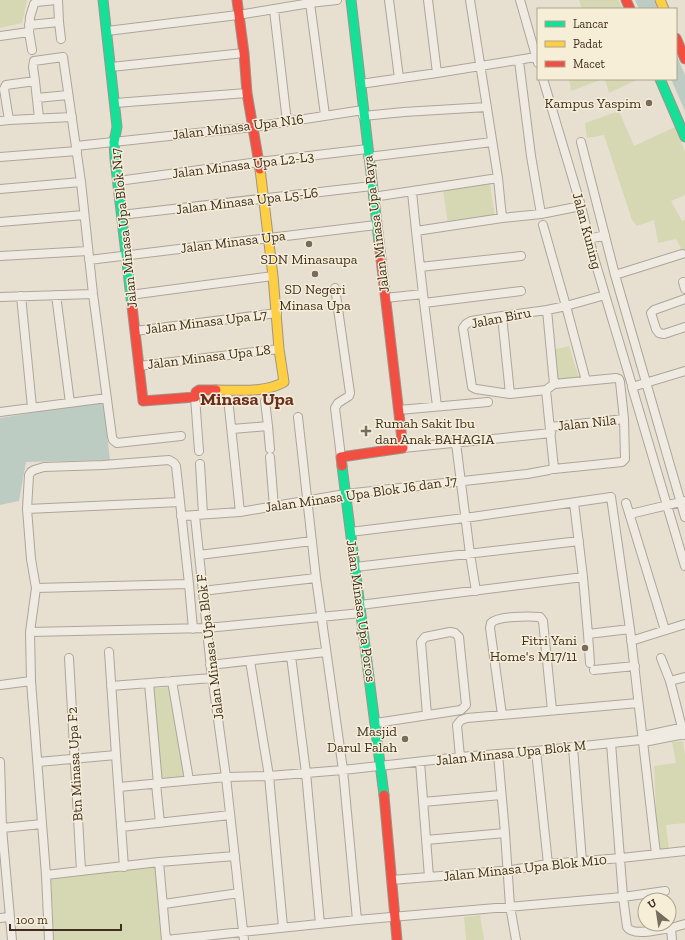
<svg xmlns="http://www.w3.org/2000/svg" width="685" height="940" font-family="'Zilla Slab',serif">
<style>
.green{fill:#d6d7b3}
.water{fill:#bcccc2}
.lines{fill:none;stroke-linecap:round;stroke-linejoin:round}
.street-casing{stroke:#ada599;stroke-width:10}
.fast-casing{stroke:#9c958a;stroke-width:11}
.slow-casing{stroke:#9c958a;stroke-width:11}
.jam-casing{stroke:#9c958a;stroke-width:11}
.street{stroke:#efebe3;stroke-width:8}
.fast{stroke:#16e098;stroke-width:9}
.slow{stroke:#ffcf43;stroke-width:9}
.jam{stroke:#f24e42;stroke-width:9}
.poi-dot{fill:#786c5e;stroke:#f7eed8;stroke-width:1.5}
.labels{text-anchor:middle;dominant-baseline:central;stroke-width:3;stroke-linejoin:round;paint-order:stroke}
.poi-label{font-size:14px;fill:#3d2e20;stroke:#f7eed8;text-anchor:end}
.street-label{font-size:14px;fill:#3d2e20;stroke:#f7eed8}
.district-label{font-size:18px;font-weight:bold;fill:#6b2e1e;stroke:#f7eed8}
</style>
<rect width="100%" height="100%" fill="#e7e0d1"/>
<!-- green -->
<path class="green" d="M0 0H27L22 23 0 28Z
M579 0H618L623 9H582Z
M569 79H603L571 91Z
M605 79H638L609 93Z
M619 111 634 146 675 127 685 151V195L671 201 682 221 685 220V255L676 239 658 243 654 220 637 226 632 220 604 135 587 138 585 123Z
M490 184 495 217 448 224 443 190Z
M569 346 579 378 551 382 548 351Z
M170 687 186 778 155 782 147 689Z
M683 741 685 756V823L666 825 669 850 658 849 654 766 676 763 672 742Z
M156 866 162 940H54L51 878Z
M480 915 484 940H466L464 917Z"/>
<!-- water -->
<path class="water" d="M635 0H654L658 9H639Z
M676 54 685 75V111L671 79H676Z
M103 401 110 460 26 462 19 501 0 505V418Z"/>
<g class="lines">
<defs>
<path id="street" d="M389 0 399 78
M428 0 437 73
M470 0 498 178 502 218
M520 0 538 63
M310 3 337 0
M274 10 287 122
M59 22 61 39
M29 25 59 22 58 0
M107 31 238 15 310 3 325 115
M29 32 32 50
M0 36 29 32 30 17 34 4 36 2 56 0
M519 61 531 156 541 214
M111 67 244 53
M543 79 581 206 594 258 631 382
M35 81 33 67 34 61 63 57 81 182 93 294 112 437 113 440 117 443 181 436
M360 84 437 73 536 57
M37 98 68 95
M115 103 247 93
M363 116 404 112 487 107
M39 118 35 81 6 85 4 89 9 120C30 119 51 118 72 117
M0 121 9 120
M581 142 615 275 685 517
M76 146 253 127 363 110
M0 157 77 151
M368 157 492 142
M118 181 259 162 367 149
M0 189 81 182
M412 192 416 231 502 218 541 214 581 206
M373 197 498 178
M121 215 372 186
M0 222 84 215
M543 225 566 306 547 310 502 316 471 321 466 324 463 328 472 387 476 389 510 394 546 390
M416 231 423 294
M589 239 605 235
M0 256 88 251
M89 260 376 225
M420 267 521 256
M615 275 682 254
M683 282 685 289
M335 288 350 393 349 396 338 403 335 408 341 457
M56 295 70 403
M130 295 273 276
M21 296 32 407
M0 297 93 294
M385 298 423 294 437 406
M685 299 654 310 651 313 656 329 659 333 664 334 685 327
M424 303 521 291
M547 310 554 384
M502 316 510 394
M135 331 277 313
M139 366 279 349
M685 371 632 387 685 566
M616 378 619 379 620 382 624 419 625 459 622 462 554 469 546 390 554 384Z
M586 381 566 306 605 295
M195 397 199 451
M228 398 240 512
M265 401 268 426
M399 410 488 402
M0 412 107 398
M298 417 316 578 343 770 357 920
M550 427 624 419
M232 429 268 426 270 449
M456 443 470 554 476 591
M403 448 551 433
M270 457 274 507
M200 464 203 514
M574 503 583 577 588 634 630 629 656 854
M626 503 665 630
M27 509 31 559 36 588 30 632 31 681 46 875 49 940
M630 514 685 501
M181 516 240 512 345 494 527 474 549 470
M350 532 465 518 611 497 630 629
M199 555 312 541
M355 567 579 541
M189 584 193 629
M36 588 189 584 176 466 174 463 169 460 103 465 44 467 34 470 31 472 29 475 27 509 180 502
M202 591 316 578
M360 605 583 577
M30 632 207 628 361 613
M588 634 590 663
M631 641 685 624
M291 656 306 773 320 924
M69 658 81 871
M661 658 670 681 684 735
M250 661 269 776 283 927
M210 665 326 652
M594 670 635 666
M172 681 189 780
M670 681 685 677
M149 683 212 678
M0 685 31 681
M111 686 149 683 158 784
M502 715 490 628 491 623C498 616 528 616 540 617L543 621 552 710
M376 723 461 710 466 705 459 637 455 633 450 632 425 637 421 642 427 715
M643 736 685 727
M573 747 582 861
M536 751 548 864
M498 754 505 833 510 906 516 940
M116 755 124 867
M460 757 457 725 461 720 467 718 638 703
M0 762 2 828 12 940
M38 762 116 755 109 652
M156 784 160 823
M119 787 226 777 211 668 195 516
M423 802 501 795
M121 827 230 815
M2 828 42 824
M426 840 505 833
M159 862 166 940
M46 875 159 862 235 856
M429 877 512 870 548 864 621 858 685 851
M391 880 429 877 420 762
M665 891 623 897 627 927C633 937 660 929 671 928
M164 904 239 893
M0 918 9 917
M166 940 357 920 623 897 611 743
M244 940 226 777 269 776 343 770 460 757 536 751 640 740 644 742 685 734
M672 940 671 928 685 924"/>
<path id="fast" d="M103 0 117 127 114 142 115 159 132 306
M351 0 379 242
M660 79 685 137
M342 466 384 795"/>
<path id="slow" d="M660 0 664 9
M216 390C238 390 265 393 284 382L279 349 273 276 260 169"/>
<path id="jam" d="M237 0 244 53 247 93 260 169
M626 0 630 9
M676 38 685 59
M132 306 143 401 195 397 196 392 199 390H216
M342 466 341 457 403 448 379 242
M384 795 397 940"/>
</defs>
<!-- street casing -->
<use href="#street" class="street-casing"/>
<!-- fast casing -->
<use href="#fast" class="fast-casing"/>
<!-- slow casing -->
<use href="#slow" class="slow-casing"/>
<!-- jam casing -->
<use href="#jam" class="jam-casing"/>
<!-- street -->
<use href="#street" class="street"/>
<!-- fast -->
<use href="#fast" class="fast"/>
<!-- slow -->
<use href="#slow" class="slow"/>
<!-- jam -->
<use href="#jam" class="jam"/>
</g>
<!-- markers -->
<g class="poi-dot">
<circle cx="649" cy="103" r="4"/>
<circle cx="309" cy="244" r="4"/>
<circle cx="315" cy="274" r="4"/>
<path d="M364 425h4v4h4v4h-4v4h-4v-4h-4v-4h4z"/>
<circle cx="585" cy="648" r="4"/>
<circle cx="405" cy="739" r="4"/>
</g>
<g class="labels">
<!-- poi labels -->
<g class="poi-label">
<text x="641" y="103">Kampus Yaspim</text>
<text x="309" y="259" text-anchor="middle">SDN Minasaupa</text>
<text x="315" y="289" text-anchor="middle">SD Negeri<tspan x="315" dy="16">Minasa Upa</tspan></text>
<text x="375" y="423" text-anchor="start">Rumah Sakit Ibu<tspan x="375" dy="16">dan Anak BAHAGIA</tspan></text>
<text x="577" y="640">Fitri Yani<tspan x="577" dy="16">Home's M17/11</tspan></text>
<text x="397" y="731">Masjid<tspan x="397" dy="16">Darul Falah</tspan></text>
</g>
<!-- street labels -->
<g class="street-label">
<text transform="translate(238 127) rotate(-7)">Jalan Minasa Upa N16</text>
<text transform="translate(243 165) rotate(-7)">Jalan Minasa Upa L2-L3</text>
<text transform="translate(247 201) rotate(-7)">Jalan Minasa Upa L5-L6</text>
<text transform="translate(376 224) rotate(-97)">Jalan Minasa Upa Raya</text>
<text transform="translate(124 228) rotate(-96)">Jalan Minasa Upa Blok N17</text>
<text transform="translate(587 231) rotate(75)">Jalan Kuning</text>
<text transform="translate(233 242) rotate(-7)">Jalan Minasa Upa</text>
<text transform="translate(501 318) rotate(-11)">Jalan Biru</text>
<text transform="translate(206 322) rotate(-7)">Jalan Minasa Upa L7</text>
<text transform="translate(209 357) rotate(-7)">Jalan Minasa Upa L8</text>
<text transform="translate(587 423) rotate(-6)">Jalan Nila</text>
<text transform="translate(361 494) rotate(-8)">Jalan Minasa Upa Blok J6 dan J7</text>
<text transform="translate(361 611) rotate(82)">Jalan Minasa Upa Poros</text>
<text transform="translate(210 647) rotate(-97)">Jalan Minasa Upa Blok F</text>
<text transform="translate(511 753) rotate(-6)">Jalan Minasa Upa Blok M</text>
<text transform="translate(75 764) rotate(-93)">Btn Minasa Upa F2</text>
<text transform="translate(525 868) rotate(-6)">Jalan Minasa Upa Blok M10</text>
</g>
<!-- district labels -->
<g class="district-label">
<text x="247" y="399">Minasa Upa</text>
</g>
</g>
<!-- legend -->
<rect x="537" y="8" width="140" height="72" fill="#f7eed8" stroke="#ada18e"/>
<rect x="545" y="21" width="20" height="6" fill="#16e098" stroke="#ada18e"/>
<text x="573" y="28" font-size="12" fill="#3d2e20">Lancar</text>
<rect x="545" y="41" width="20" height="6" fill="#ffcf43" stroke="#ada18e"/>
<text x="573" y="48" font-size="12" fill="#3d2e20">Padat</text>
<rect x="545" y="61" width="20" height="6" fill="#f24e42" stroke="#ada18e"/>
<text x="573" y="68" font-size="12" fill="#3d2e20">Macet</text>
<!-- north arrow -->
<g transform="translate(657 912) rotate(330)"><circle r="19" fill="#f7eed8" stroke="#ada18e"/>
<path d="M0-3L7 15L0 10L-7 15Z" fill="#786c5e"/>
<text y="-6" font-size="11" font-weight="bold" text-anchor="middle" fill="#3d2e20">U</text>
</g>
<!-- scale -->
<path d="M10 924v6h111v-6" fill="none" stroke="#3d2e20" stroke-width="2"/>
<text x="16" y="924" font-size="12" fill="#3d2e20" stroke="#f7eed8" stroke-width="3" paint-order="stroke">100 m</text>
</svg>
